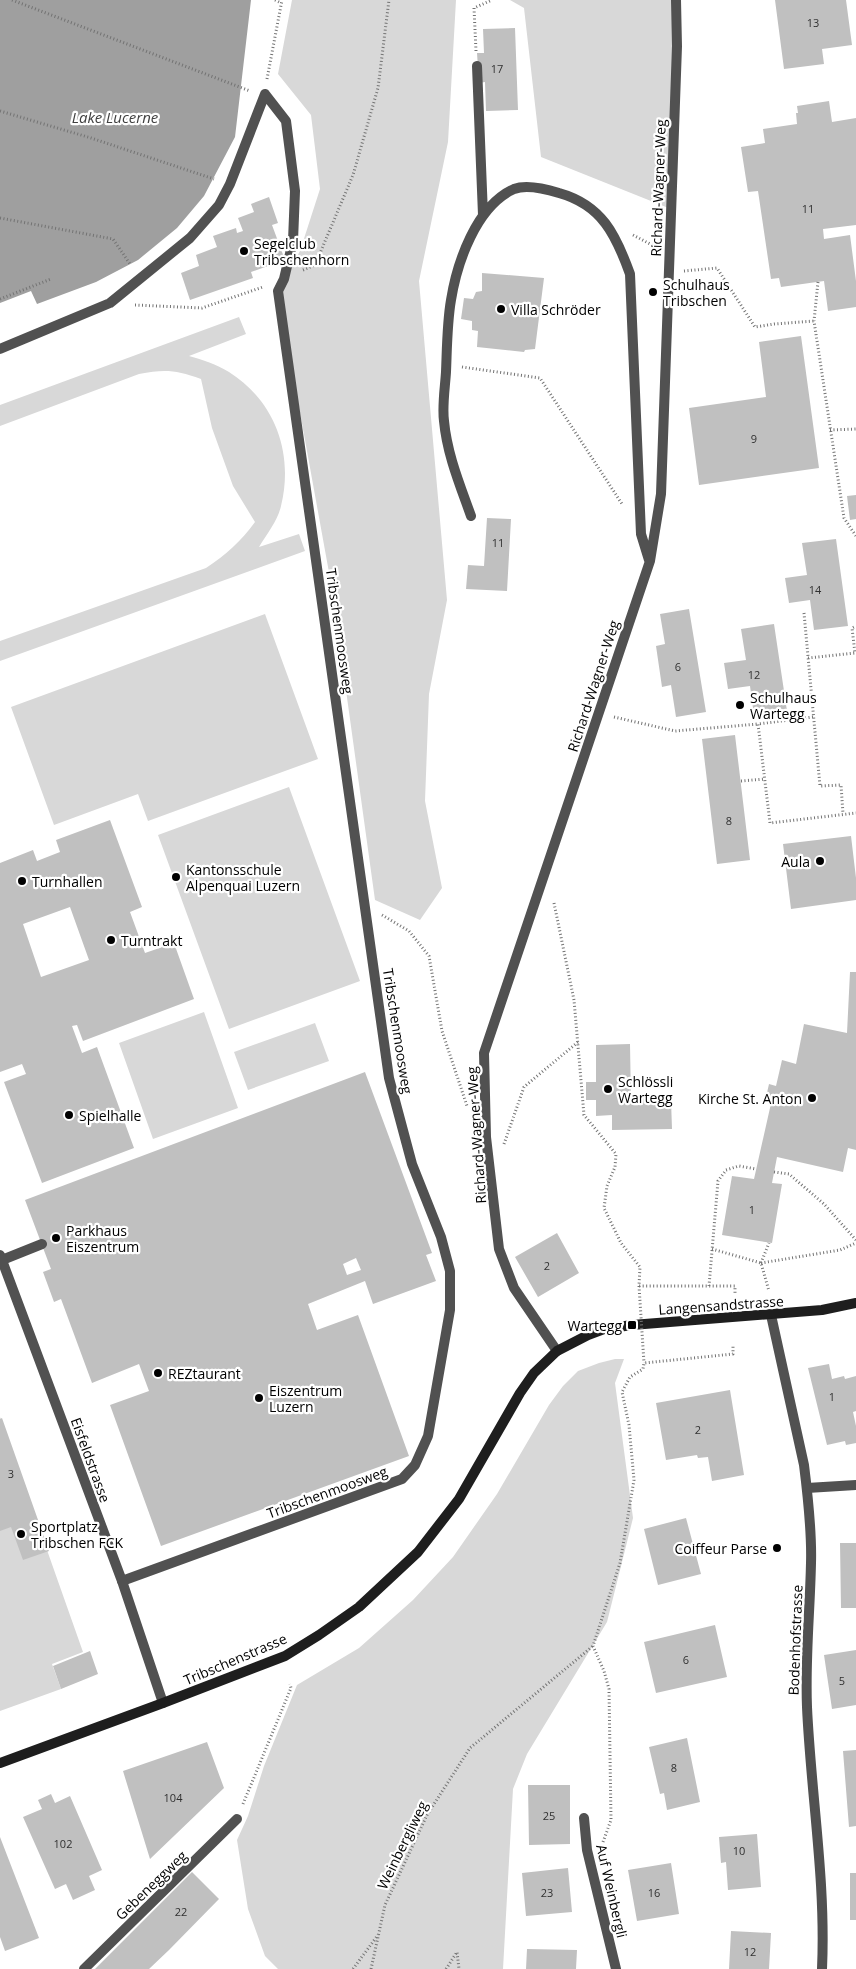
<svg xmlns="http://www.w3.org/2000/svg" width="856" height="1969" font-family="'Open Sans',sans-serif">
<style>
.green{fill:#d8d8d8}
.water{fill:#9f9f9f}
.building{fill:#c0c0c0;fill-rule:evenodd}
.lines{fill:none;stroke-linecap:round;stroke-linejoin:round}
.path{stroke:#737373;stroke-width:3;stroke-dasharray:1 2.5;stroke-linecap:butt}
.lane{stroke:#515151;stroke-width:10}
.street{stroke:#515151;stroke-width:10}
.secondary{stroke:#1e1e1e;stroke-width:10}
.path-bridge{stroke:#737373;stroke-width:3;stroke-dasharray:1 2.5;stroke-linecap:butt}
.poi-dot{fill:#000;stroke:#fff;stroke-width:2}
.labels{text-anchor:middle;dominant-baseline:central;stroke-width:4.5;stroke-linejoin:round;paint-order:stroke}
.number-label{font-size:11px;fill:#303030}
.street-label{font-size:14px;fill:#000;stroke:#fff}
.poi-label{font-size:14px;fill:#000;stroke:#fff;text-anchor:start}
.water-label{font-size:15px;font-style:italic;fill:#404040;stroke:#fff}
</style>
<rect width="100%" height="100%" fill="#fff"/>
<!-- green -->
<path class="green" d="M292 0H456L448 142 419 281 447 600 429 694 425 801 442 888 420 920 375 900 332 589 278 291 300 251 320 189 311 115 278 74Z
M510 0H676L671 209 541 157 524 8Z
M239 317 246 334 189 356C203 360 216 364 229 372 275 401 294 453 281 506 278 520 267 534 259 547L299 534 305 551 0 661V641L206 568C226 555 241 541 255 522L233 486 212 428 201 379C176 370 165 369 139 374L0 426V405Z
M265 614 318 759 148 821 138 794 54 825 11 707Z
M289 787 360 981 229 1029 158 835Z
M204 1012 238 1108 153 1139 119 1043Z
M315 1023 329 1061 248 1090 234 1052Z
M615 1359H624L615 1383 633 1518 607 1622 527 1754 513 1789 503 1969H278L265 1956 248 1909 237 1840 248 1816 264 1766 297 1685 359 1648 413 1600 453 1557 497 1494 549 1405 563 1386 578 1371 599 1363Z
M0 1417 83 1652 52 1664 61 1689 0 1711Z"/>
<!-- water -->
<path class="water" d="M0 0H251L235 137 204 196 177 228 138 260 96 282 37 304 31 291 0 303Z"/>
<!-- building -->
<path class="building" d="M775 0H846L852 45 822 49 824 64 784 69Z
M515 28 518 110 486 111 485 82 479 83 477 53H484L483 29Z
M829 101 832 122 856 118V225L823 229 824 239 850 235 856 281V307L828 311 824 281 781 287 779 278 771 279 758 191 748 192 741 147 765 143 763 129 797 124 796 113H798L797 106Z
M269 197 278 223 272 225 285 260 251 272 253 278 190 300 181 273 199 266 196 255 217 247 213 236 236 228 237 233 243 231 238 218 254 212 251 204Z
M482 273 544 278 535 349 525 350 524 352 477 347 478 331 472 330V321L461 319 464 298 473 299 476 292 482 291Z
M801 336 819 468 699 485 689 408 766 397 759 342Z
M856 495V519L850 520 847 496Z
M487 518 511 519 507 591 466 589 468 565 484 566Z
M836 539 848 626 814 630 810 600 789 603 785 578 807 575 802 543Z
M689 609 706 712 676 717 671 685 662 687 656 646 665 644 660 614Z
M774 624 787 711 754 716 750 686 728 689 724 663 746 660 741 629Z
M735 735 750 860 717 864 702 739Z
M110 820 142 907 130 912 145 953 174 943 194 999 83 1041 77 1025 72 1026 82 1053 97 1047 134 1148 42 1183 4 1082 26 1074 22 1064 0 1072V863L33 850 37 861 60 852 56 840ZM70 907 89 960 41 977 23 924Z
M851 836 856 878V900L791 909 783 844Z
M850 972H856V1150L848 1148 843 1172 777 1157 772 1183 782 1184 772 1243 722 1235 732 1176 754 1179 772 1099 766 1097 769 1084 776 1086 782 1060 796 1064 804 1024 847 1033Z
M630 1044 631 1103H642V1097H655V1100H671L672 1129 612 1130V1115L596 1116V1100H586V1082H596V1045Z
M365 1072 432 1253 426 1255 436 1281 373 1304 365 1281 308 1304 317 1330 358 1315 409 1456 161 1546 110 1405 149 1391 139 1364 92 1383 61 1299 54 1302 43 1272 51 1269 25 1200ZM356 1258 361 1270 347 1275 343 1264Z
M557 1233 579 1273 538 1297 515 1257Z
M829 1364 832 1379 844 1376 845 1379 856 1376V1411L853 1412 856 1426V1443L846 1445 845 1441 827 1445 808 1368Z
M730 1390 744 1475 712 1481 708 1457 698 1458 697 1455 666 1460 656 1403Z
M2 1418 49 1551 23 1560 11 1527 0 1531V1419Z
M686 1518 701 1574 658 1585 644 1529Z
M840 1543H856V1608H841Z
M715 1625 727 1677 656 1693 644 1642Z
M856 1650V1705L832 1709 824 1655Z
M90 1651 98 1674 61 1689 53 1666Z
M687 1738 700 1802 667 1810 664 1793 660 1794 649 1747Z
M207 1742 224 1788 150 1859 123 1771Z
M856 1750V1826L849 1827 843 1751Z
M528 1785H570V1844L529 1845Z
M51 1794 55 1803 70 1796 102 1870 89 1876 95 1890 73 1900 66 1884 55 1889 23 1817 42 1809 38 1800Z
M757 1834 761 1887 728 1890 726 1862 721 1863 719 1837Z
M0 1837 39 1938 5 1951 0 1937Z
M671 1863 679 1914 637 1921 628 1870Z
M568 1868 572 1912 526 1916 522 1873Z
M192 1872 219 1899 169 1950 149 1969H95Z
M850 1873H856V1920H850Z
M731 1931 771 1933 769 1969H729Z
M527 1949 577 1950 576 1969H526Z"/>
<g class="lines">
<!-- path -->
<path class="path" d="M12 0 250 91
M275 0 281 3
M476 51 474 8 492 0
M267 79 282 0
M0 111 91 138 214 179
M0 218 113 239 130 264
M633 235 654 246
M303 270 315 265 353 175 378 88 389 0
M684 271 717 268 755 327 774 324 814 321
M818 282 814 321 844 518 856 536
M0 299 51 279
M135 305 202 308 263 287
M462 367 540 378 622 504
M830 430 856 429
M804 613 820 786 841 785 843 814
M808 658 855 653 852 628 856 626
M614 717 675 731 758 724
M813 717 758 724 770 823 856 813
M741 781 765 779
M554 903 574 1000 584 1115 616 1154 615 1167 607 1186 604 1208 621 1243 640 1267 639 1286H735V1293
M382 915 409 931 429 956 442 1031 467 1106
M504 1144 524 1087 578 1042
M774 1172 789 1174 824 1204 856 1240
M712 1249 761 1263 769 1291
M761 1263 840 1250 856 1243
M761 1263 769 1243
M709 1286 718 1181 726 1170 739 1166 756 1169
M243 1804 291 1688 290 1684
M603 1842 611 1820 609 1689 604 1671 593 1646 620 1563 634 1480 629 1425 622 1392 630 1377 643 1369 644 1363 733 1354V1346
M353 1969 378 1935
M371 1969 385 1905 427 1815 470 1748 593 1646
M446 1969 457 1952 459 1969"/>
<!-- lane -->
<path class="lane" d="M477 66 483 215
M0 349 110 303 190 238 219 205 230 184 265 94
M471 516C460 485 447 454 444 421 442 406 445 388 446 372 447 349 447 323 451 300 457 263 476 206 514 189 527 184 546 189 559 193 602 205 616 235 630 274L641 534 649 560
M2 1260 42 1244
M557 1351 514 1288 499 1249 486 1137 484 1053 650 561 661 494 677 46 676 0
M122 1581 402 1479 415 1465 428 1436 450 1310V1271L441 1237 412 1164 389 1078 278 291 284 279 293 241 295 191 286 121 265 94"/>
<!-- street -->
<path class="street" d="M0 1255 122 1581 163 1703
M771 1315 804 1465C808 1497 812 1531 811 1563 810 1611 805 1659 807 1707 811 1795 826 1881 822 1969
M807 1488 856 1485
M584 1818 587 1850 616 1969
M84 1969 237 1819"/>
<!-- secondary -->
<path class="secondary" d="M0 1763 163 1703 285 1656 319 1635 359 1607 418 1552 459 1499 520 1393 534 1373 557 1351 588 1335 604 1329 632 1325 822 1310 856 1303"/>
<!-- path-bridge -->
<path class="path-bridge" d="M639 1286 644 1363"/>
</g>
<!-- markers -->
<g class="poi-dot">
<circle cx="244" cy="251" r="5"/>
<circle cx="653" cy="292" r="5"/>
<circle cx="501" cy="309" r="5"/>
<circle cx="740" cy="705" r="5"/>
<circle cx="820" cy="861" r="5"/>
<circle cx="176" cy="877" r="5"/>
<circle cx="22" cy="881" r="5"/>
<circle cx="111" cy="940" r="5"/>
<circle cx="608" cy="1089" r="5"/>
<circle cx="812" cy="1098" r="5"/>
<circle cx="69" cy="1115" r="5"/>
<circle cx="56" cy="1238" r="5"/>
<rect x="627" y="1320" width="10" height="10" rx="2.5"/>
<circle cx="158" cy="1373" r="5"/>
<circle cx="259" cy="1398" r="5"/>
<circle cx="21" cy="1534" r="5"/>
<circle cx="777" cy="1548" r="5"/>
</g>
<g class="labels">
<!-- number labels -->
<g class="number-label">
<text x="813" y="22">13</text>
<text x="497" y="68">17</text>
<text x="808" y="208">11</text>
<text x="754" y="438">9</text>
<text x="498" y="542">11</text>
<text x="815" y="589">14</text>
<text x="678" y="666">6</text>
<text x="754" y="674">12</text>
<text x="729" y="820">8</text>
<text x="752" y="1209">1</text>
<text x="547" y="1265">2</text>
<text x="832" y="1396">1</text>
<text x="698" y="1429">2</text>
<text x="11" y="1473">3</text>
<text x="686" y="1659">6</text>
<text x="842" y="1680">5</text>
<text x="674" y="1767">8</text>
<text x="173" y="1797">104</text>
<text x="549" y="1815">25</text>
<text x="63" y="1843">102</text>
<text x="739" y="1850">10</text>
<text x="547" y="1892">23</text>
<text x="654" y="1892">16</text>
<text x="181" y="1911">22</text>
<text x="750" y="1951">12</text>
</g>
<!-- street labels -->
<g class="street-label">
<text transform="translate(658 188) rotate(-88)">Richard-Wagner-Weg</text>
<text transform="translate(340 631) rotate(82)">Tribschenmoosweg</text>
<text transform="translate(593 686) rotate(-72)">Richard-Wagner-Weg</text>
<text transform="translate(398 1031) rotate(81)">Tribschenmoosweg</text>
<text transform="translate(476 1135) rotate(-94)">Richard-Wagner-Weg</text>
<text transform="translate(721 1305) rotate(-4)">Langensandstrasse</text>
<text transform="translate(91 1460) rotate(70)">Eisfeldstrasse</text>
<text transform="translate(327 1492) rotate(-20)">Tribschenmoosweg</text>
<text transform="translate(795 1640) rotate(-88)">Bodenhofstrasse</text>
<text transform="translate(235 1659) rotate(-23)">Tribschenstrasse</text>
<text transform="translate(402 1845) rotate(-64)">Weinbergliweg</text>
<text transform="translate(151 1885) rotate(-44)">Gebeneggweg</text>
<text transform="translate(612 1891) rotate(77)">Auf Weinbergli</text>
</g>
<!-- poi labels -->
<g class="poi-label">
<text x="254" y="243">Segelclub<tspan x="254" dy="16">Tribschenhorn</tspan></text>
<text x="663" y="284">Schulhaus<tspan x="663" dy="16">Tribschen</tspan></text>
<text x="511" y="309">Villa Schröder</text>
<text x="750" y="697">Schulhaus<tspan x="750" dy="16">Wartegg</tspan></text>
<text x="810" y="861" text-anchor="end">Aula</text>
<text x="186" y="869">Kantonsschule<tspan x="186" dy="16">Alpenquai Luzern</tspan></text>
<text x="32" y="881">Turnhallen</text>
<text x="121" y="940">Turntrakt</text>
<text x="618" y="1081">Schlössli<tspan x="618" dy="16">Wartegg</tspan></text>
<text x="802" y="1098" text-anchor="end">Kirche St. Anton</text>
<text x="79" y="1115">Spielhalle</text>
<text x="66" y="1230">Parkhaus<tspan x="66" dy="16">Eiszentrum</tspan></text>
<text x="622" y="1325" text-anchor="end">Wartegg</text>
<text x="168" y="1373">REZtaurant</text>
<text x="269" y="1390">Eiszentrum<tspan x="269" dy="16">Luzern</tspan></text>
<text x="31" y="1526">Sportplatz<tspan x="31" dy="16">Tribschen FCK</tspan></text>
<text x="767" y="1548" text-anchor="end">Coiffeur Parse</text>
</g>
<!-- water labels -->
<g class="water-label">
<text x="115" y="117">Lake Lucerne</text>
</g>
</g>
</svg>
